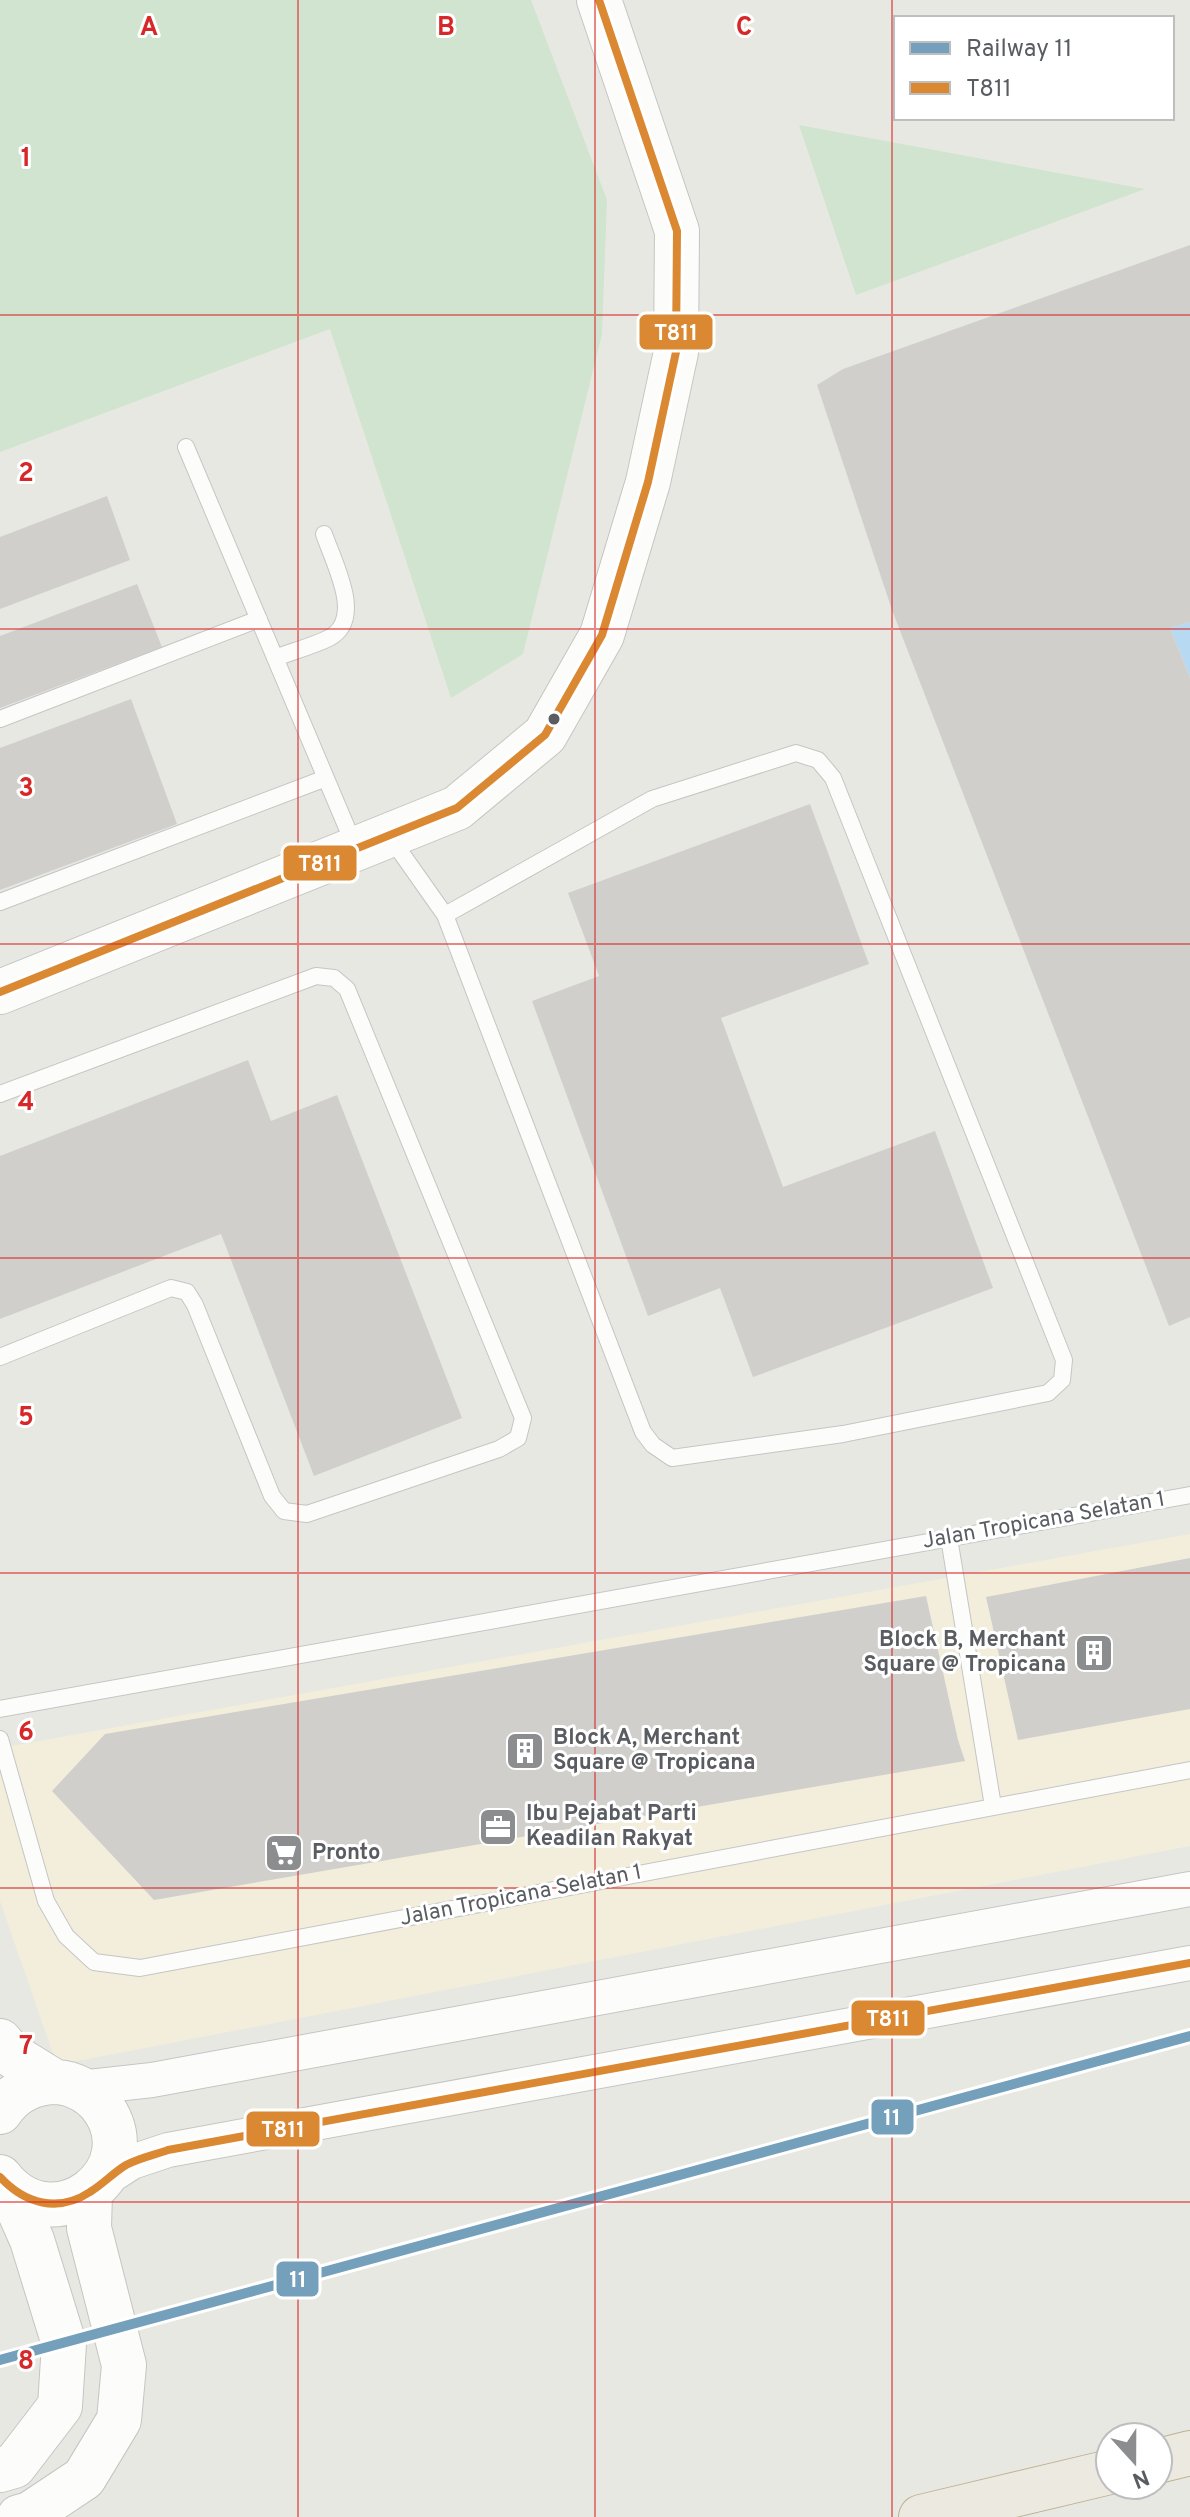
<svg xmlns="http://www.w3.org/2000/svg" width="1190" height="2517" font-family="Overpass,sans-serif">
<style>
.commercial{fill:#f2eedb}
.green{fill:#d0e4cf}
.water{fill:#b7d9f2}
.building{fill:#d0cfcc}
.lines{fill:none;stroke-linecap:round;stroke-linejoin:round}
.lane-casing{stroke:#c5c5c5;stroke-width:18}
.street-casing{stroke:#c5c5c5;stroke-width:36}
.secondary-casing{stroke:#c4c5c3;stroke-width:46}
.highway-casing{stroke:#bdb193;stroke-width:46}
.lane{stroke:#fcfcfb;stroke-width:16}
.street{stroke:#fcfcfb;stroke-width:34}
.secondary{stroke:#fcfcfb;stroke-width:44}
.highway{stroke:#eceae0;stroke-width:44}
.bus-1-casing{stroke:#fff;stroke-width:14}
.bus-1{stroke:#da8932;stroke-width:8}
.rail-1-casing{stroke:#fff;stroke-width:16}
.rail-1{stroke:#75a0bc;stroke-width:10}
.grid{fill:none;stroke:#d62828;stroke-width:2;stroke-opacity:0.55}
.bus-dot{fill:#595c60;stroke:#fff;stroke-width:3}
.labels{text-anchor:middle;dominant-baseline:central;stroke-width:6;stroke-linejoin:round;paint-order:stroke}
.street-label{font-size:22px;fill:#595c60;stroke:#fff}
.poi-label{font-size:22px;font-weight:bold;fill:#595c60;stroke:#fff;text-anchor:start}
.grid-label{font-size:26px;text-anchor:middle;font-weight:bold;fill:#d62828;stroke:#fff;stroke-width:6;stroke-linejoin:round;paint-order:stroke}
.line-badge{stroke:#fff;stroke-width:3}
.badge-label{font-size:22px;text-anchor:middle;font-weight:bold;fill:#fff}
</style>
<rect width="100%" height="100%" fill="#e8e8e3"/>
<!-- commercial -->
<path class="commercial" d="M1190 1534V1846L57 2065 0 1901V1748Z"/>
<!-- green -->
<path class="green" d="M0 0H531L607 200 602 334 523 654 451 698 330 329 0 452Z
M799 125 1145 189 856 295Z"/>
<!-- water -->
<path class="water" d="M1190 622V678L1170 628Z"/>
<!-- building -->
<path class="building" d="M1190 245V622L1170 628 1190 678V1317L1169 1326 892 610 817 385 843 369Z
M107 496 130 560 0 609V537Z
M137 584 162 647 0 708V636Z
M131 699 177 824 0 890V748Z
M810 804 869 964 721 1018 783 1187 935 1131 993 1288 753 1377 720 1288 648 1316 532 1001 599 976 568 893Z
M248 1060 271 1121 337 1095 462 1418 314 1476 221 1234 0 1319V1156Z
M1190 1558V1709L1018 1740 986 1597Z
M926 1596 958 1740 965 1761 154 1900 52 1791 105 1734Z"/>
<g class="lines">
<defs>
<path id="lane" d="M186 447 355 847
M275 658C293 651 313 646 329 638 365 619 334 564 324 534
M0 719 259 619
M390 837 445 915 652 799 796 753 818 760 833 778 1064 1360 1062 1380 1048 1393 843 1434 672 1458 653 1445 643 1432 445 915
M0 902 326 778
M0 1094 316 976 334 978 347 989 523 1418 518 1438 499 1449 307 1514 284 1511 272 1496 195 1305 187 1292 171 1288 0 1357
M949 1538 993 1806
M0 1709 1190 1495
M0 1739 46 1901 66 1936 94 1962 140 1968 1190 1770"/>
<path id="street" d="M80 2088 152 2080 1190 1889
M101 2182 132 2162 168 2150 1190 1963"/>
<path id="secondary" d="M0 992 457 808 545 735 602 635 648 482 676 352 677 231 599 0
M0 2041 13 2056 55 2082
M0 2112C13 2092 34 2082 57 2082 73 2083 90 2092 100 2104 152 2169 54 2247 0 2177
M0 2470 14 2466 60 2406 64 2344 32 2240 10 2190
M19 2517 30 2514 84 2478 119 2420 124 2365 89 2228 90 2193"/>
<path id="highway" d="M1158 2461 1190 2453
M921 2517 1110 2472"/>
</defs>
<!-- lane casing -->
<use href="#lane" class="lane-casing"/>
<!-- street casing -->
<use href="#street" class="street-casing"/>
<!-- secondary casing -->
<use href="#secondary" class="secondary-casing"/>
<!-- highway casing -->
<use href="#highway" class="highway-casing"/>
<!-- lane -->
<use href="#lane" class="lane"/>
<!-- street -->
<use href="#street" class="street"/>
<!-- secondary -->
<use href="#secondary" class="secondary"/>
<!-- highway -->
<use href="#highway" class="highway"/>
<defs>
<path id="bus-1" d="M0 992 457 808 545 735 602 635 648 482 676 352 677 231 599 0
M0 2177C25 2204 58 2213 90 2192 103 2184 113 2173 126 2165 139 2158 154 2155 168 2150L1190 1963"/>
</defs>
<!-- bus-1 casing -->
<use href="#bus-1" class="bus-1-casing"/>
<!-- bus-1 -->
<use href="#bus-1" class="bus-1"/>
<defs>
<path id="rail-1" d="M0 2360 1190 2036"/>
</defs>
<!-- rail-1 casing -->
<use href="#rail-1" class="rail-1-casing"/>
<!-- rail-1 -->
<use href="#rail-1" class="rail-1"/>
</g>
<!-- grid -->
<path class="grid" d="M298 0V2517M595 0V2517M892 0V2517M0 315H1190M0 629H1190M0 944H1190M0 1258H1190M0 1573H1190M0 1888H1190M0 2202H1190"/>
<!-- icons -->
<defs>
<symbol id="building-square" viewBox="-11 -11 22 22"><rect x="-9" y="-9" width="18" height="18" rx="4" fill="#8b8d8e" stroke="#fff"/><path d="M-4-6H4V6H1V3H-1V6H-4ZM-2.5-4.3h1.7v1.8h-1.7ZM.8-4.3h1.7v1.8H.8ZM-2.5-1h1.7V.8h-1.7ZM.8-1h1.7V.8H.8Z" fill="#fff"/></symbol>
<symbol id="office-square" viewBox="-11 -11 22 22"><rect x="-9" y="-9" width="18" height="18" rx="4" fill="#8b8d8e" stroke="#fff"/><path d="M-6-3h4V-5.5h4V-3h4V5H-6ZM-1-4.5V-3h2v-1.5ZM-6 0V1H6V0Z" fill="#fff"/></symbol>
<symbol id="supermarket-square" viewBox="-11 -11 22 22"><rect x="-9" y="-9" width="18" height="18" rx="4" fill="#8b8d8e" stroke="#fff"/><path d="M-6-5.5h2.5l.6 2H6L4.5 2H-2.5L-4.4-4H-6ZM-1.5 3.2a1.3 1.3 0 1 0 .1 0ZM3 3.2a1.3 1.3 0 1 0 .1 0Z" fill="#fff"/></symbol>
</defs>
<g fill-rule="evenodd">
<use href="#building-square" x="1072" y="1631" width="44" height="44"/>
<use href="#building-square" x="503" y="1729" width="44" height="44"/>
<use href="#office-square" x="476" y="1805" width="44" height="44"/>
<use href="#supermarket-square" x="262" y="1831" width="44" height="44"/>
</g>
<!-- markers -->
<circle class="bus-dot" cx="554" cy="719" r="7"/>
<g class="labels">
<!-- street labels -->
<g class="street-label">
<text transform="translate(1044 1521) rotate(-10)">Jalan Tropicana Selatan 1</text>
<text transform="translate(521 1896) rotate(-11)">Jalan Tropicana Selatan 1</text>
</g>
<!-- poi labels -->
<g class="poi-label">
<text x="1066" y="1640" text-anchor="end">Block B, Merchant<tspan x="1066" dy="25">Square @ Tropicana</tspan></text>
<text x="553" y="1738">Block A, Merchant<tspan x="553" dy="25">Square @ Tropicana</tspan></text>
<text x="526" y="1814">Ibu Pejabat Parti<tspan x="526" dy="25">Keadilan Rakyat</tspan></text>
<text x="312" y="1853">Pronto</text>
</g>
</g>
<g class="grid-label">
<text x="149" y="35">A</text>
<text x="446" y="35">B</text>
<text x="744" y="35">C</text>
<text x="26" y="166">1</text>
<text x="26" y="481">2</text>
<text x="26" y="796">3</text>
<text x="26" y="1110">4</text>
<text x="26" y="1425">5</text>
<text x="26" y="1740">6</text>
<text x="26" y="2054">7</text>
<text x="26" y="2369">8</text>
</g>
<g class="line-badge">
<rect x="638" y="313" width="76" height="38" rx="8" fill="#da8932"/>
<rect x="282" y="844" width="76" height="38" rx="8" fill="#da8932"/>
<rect x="850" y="1999" width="76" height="38" rx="8" fill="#da8932"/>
<rect x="870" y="2098" width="45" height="38" rx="8" fill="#75a0bc"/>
<rect x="245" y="2110" width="76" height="38" rx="8" fill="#da8932"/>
<rect x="275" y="2260" width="45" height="38" rx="8" fill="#75a0bc"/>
</g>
<g class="badge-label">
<text x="676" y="340">T811</text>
<text x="320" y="871">T811</text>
<text x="888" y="2026">T811</text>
<text x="892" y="2125">11</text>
<text x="283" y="2137">T811</text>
<text x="298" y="2287">11</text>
</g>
<!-- legend -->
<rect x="894" y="16" width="280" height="104" fill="#ffffff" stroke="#bdbebf" stroke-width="2"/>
<rect x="910" y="42" width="40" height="12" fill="#75a0bc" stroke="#bdbebf" stroke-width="2"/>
<text x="966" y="56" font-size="24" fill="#595c60">Railway 11</text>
<rect x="910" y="82" width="40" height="12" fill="#da8932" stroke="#bdbebf" stroke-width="2"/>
<text x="966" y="96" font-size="24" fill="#595c60">T811</text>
<!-- north arrow -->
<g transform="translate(1134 2461) rotate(159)"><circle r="38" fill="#ffffff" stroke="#bdbebf" stroke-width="2"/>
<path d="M0-6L14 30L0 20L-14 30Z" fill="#8b8d8e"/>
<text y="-12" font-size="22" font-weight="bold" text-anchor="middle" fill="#595c60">N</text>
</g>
</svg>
